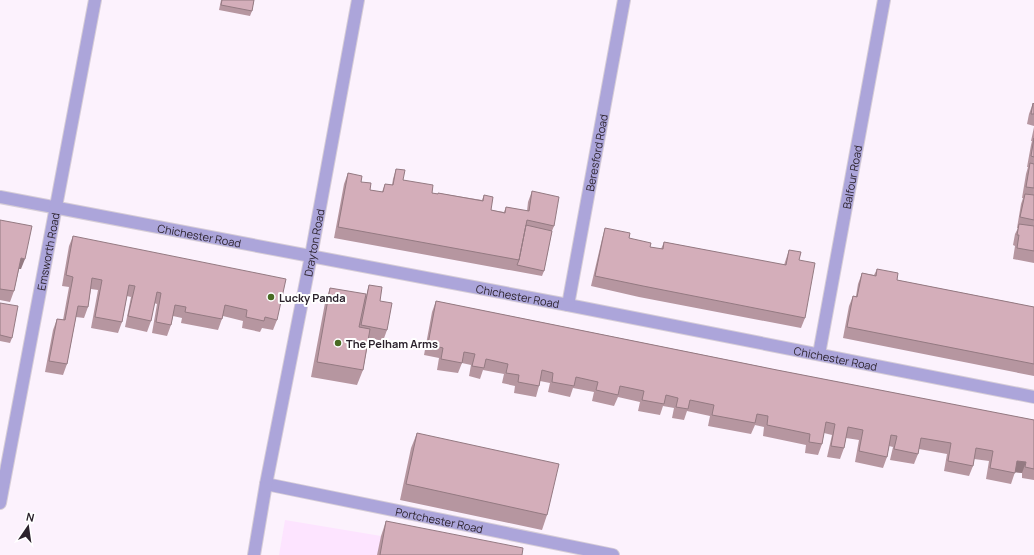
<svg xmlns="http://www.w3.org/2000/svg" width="1034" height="555" font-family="Manrope,sans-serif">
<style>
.built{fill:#fde4ff}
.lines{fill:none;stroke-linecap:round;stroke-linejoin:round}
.minor-casing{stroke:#d6cdd7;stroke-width:14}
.minor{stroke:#aca5da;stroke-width:12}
.wall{fill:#b696a0}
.shaded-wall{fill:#947a82}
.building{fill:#d4aeba;stroke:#947a82}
.poi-dot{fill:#486b23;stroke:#fff;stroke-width:1.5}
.labels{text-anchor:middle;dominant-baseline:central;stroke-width:4;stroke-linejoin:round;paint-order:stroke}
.street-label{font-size:11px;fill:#2b222c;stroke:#fff}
.poi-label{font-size:11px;font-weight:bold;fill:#2b222c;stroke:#fff;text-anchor:start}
</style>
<rect width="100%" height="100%" fill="#fcf2fd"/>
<!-- built -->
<path class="built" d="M285 520 381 536 475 555H279Z"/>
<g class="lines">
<defs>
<g id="minor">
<path id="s1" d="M0 197 568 305 1034 397"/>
<path id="s2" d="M568 305 624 0"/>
<path id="s3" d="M819 354 884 0"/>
<path id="s4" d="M266 484 613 555"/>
<path id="s5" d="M0 503 95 0"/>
<path id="s6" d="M254 555 266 484 311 256 358 0"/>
</g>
</defs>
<!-- minor casing -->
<use href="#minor" class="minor-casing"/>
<!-- minor -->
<use href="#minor" class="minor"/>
</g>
<!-- wall -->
<path class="wall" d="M221 0H254L252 11 250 16 219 10Z
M1033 103 1034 104V126L1027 124 1029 114Z
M1034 127V263L1013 259 1015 246 1013 245 1015 234 1018 228H1017L1021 204 1023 198H1022L1026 174 1028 167H1027L1031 145 1032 141H1031Z
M396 169 403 180 432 193 438 194V193L482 200 484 195 491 210 504 212 506 207 527 211 528 202 532 191 554 226 552 231 544 271 542 276 334 238 344 184 348 173 361 182 370 190 382 192 385 184 392 185 393 179Z
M0 220 21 269H19L14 291 10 302 0 300Z
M605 228 650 247 661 249 664 242 784 265 789 250 799 260 805 318 801 328 639 297 591 286 602 239Z
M73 236 277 320 273 330 262 328 260 332 242 328 243 321 223 316 218 330 181 323 182 318 173 316 171 325 167 336 152 333 157 304 154 303 151 321 147 332 125 327 131 297 127 296 122 322 118 333 91 328 98 290 91 289 88 307 84 318 76 317 67 364 63 375 45 372 53 330 57 319 63 320 69 287 62 286 69 246Z
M877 269 897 280 1034 307V376L843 338 849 306 853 296H856L858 284 862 273 874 275Z
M369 285 380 301 387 330 383 341 369 338 363 370 357 385 311 377 325 303 330 288 366 296Z
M436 301 777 370 1034 420V480L1022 478V473L1015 472 1011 484 986 479 989 461 974 459 973 466 969 476 944 471 947 454 919 449 918 454 914 464 890 460 893 447 889 446 887 457 883 468 855 462 859 440 846 438 844 448 840 459 827 457 832 435 824 433 822 444 818 455 805 453 806 445 763 436 764 427 755 425 751 434 708 426 710 416 687 411 684 420 672 418 674 408 663 406 660 415 638 411 640 402 618 397 614 406 592 401 594 392 573 388 570 397 548 392 550 383 540 381 539 386 536 397 514 393 515 386 502 383 504 374 483 370 480 379 469 376 471 365 462 363 458 373 437 370 439 358 424 355 432 312Z
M0 304 12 338 10 343 0 341Z
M417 433 547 515 542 530 400 500 411 448Z
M386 521 522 555H377L381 536Z"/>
<!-- shaded-wall -->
<path class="shaded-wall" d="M21 258 25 259 21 269H17Z
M1017 461 1026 462 1022 473 1013 472Z"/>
<!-- building -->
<path class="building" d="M222 0H254L252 11 221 5Z
M1033 103 1034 104V114H1031Z
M1034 138V157L1031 156Z
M1030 163 1034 164V188L1026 187Z
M396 169 405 170 403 180 433 185 432 193 438 194V193L483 201 484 195 493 197 491 210 505 213 506 207 529 211 532 191 559 197 554 226 527 220 519 260 338 227 348 173 362 176 361 182 371 183 370 190 383 192 385 184 393 185Z
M1025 194 1034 195V220L1020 217Z
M0 220 32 226 25 259 21 258 14 291 0 289Z
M1019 224 1034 226V251L1017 248 1019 235H1017Z
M526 225 552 231 544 271 517 265 519 260Z
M605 228 630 233 629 238 651 243 650 247 663 249 664 242 786 265 789 250 801 252 799 260 815 263 805 318 643 286 595 276Z
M73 236 286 279 277 320 265 317 264 321 246 317 247 310 225 305 222 319 185 312 186 307 175 305 171 325 156 322 161 293 157 292 151 321 128 316 135 286 129 285 122 322 95 317 102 280 92 278 88 307 78 306 67 364 49 361 57 319 65 320 73 277 66 275Z
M877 269 898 273 897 280 1034 307V364L847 327 853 296 857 297 862 273 876 276Z
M369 285 382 287 380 301 392 303 387 330 361 325Z
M330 288 366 294 359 327 370 329 363 370 317 362Z
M436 301 777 370 1034 420V469L1025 467 1026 462 1017 461 1015 473 990 468 993 451 976 448 973 466 948 461 951 443 921 438 918 454 894 449 897 436 891 435 887 457 859 451 863 430 848 427 844 448 831 446 835 424 826 422 822 444 809 442 810 434 767 425 768 416 757 414 755 423 712 415 714 405 690 400 688 409 676 407 678 398 666 395 664 404 642 400 644 391 620 386 618 395 596 390 598 382 576 377 574 386 552 382 553 373 542 370 539 386 518 382 519 375 506 373 508 364 486 359 484 368 472 366 475 354 464 352 462 363 441 359 443 348 428 344Z
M0 303 18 306 12 338 0 335Z
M417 433 559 464 547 515 406 484Z
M386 521 523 548 522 555H380Z"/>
<!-- markers -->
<g class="poi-dot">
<circle cx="271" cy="297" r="4"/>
<circle cx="338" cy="343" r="4"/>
</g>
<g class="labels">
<!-- street labels -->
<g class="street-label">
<text stroke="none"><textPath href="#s2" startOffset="155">Beresford Road</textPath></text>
<text stroke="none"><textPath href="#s3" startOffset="180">Balfour Road</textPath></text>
<text stroke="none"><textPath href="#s1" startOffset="203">Chichester Road</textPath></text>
<text stroke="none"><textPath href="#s6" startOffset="318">Drayton Road</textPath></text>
<text stroke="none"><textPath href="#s5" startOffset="256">Emsworth Road</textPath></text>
<text stroke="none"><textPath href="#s1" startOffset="527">Chichester Road</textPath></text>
<text stroke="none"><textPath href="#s1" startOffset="851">Chichester Road</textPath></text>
<text stroke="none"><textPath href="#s4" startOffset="177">Portchester Road</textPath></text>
</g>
<!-- poi labels -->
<g class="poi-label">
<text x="279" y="297">Lucky Panda</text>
<text x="346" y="343">The Pelham Arms</text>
</g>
</g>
<!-- north arrow -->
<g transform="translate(28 527) rotate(13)" stroke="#ffffff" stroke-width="3" paint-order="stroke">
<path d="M0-3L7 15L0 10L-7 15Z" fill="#2b222c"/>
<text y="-6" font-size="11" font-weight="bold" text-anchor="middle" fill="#2b222c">N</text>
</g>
</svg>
